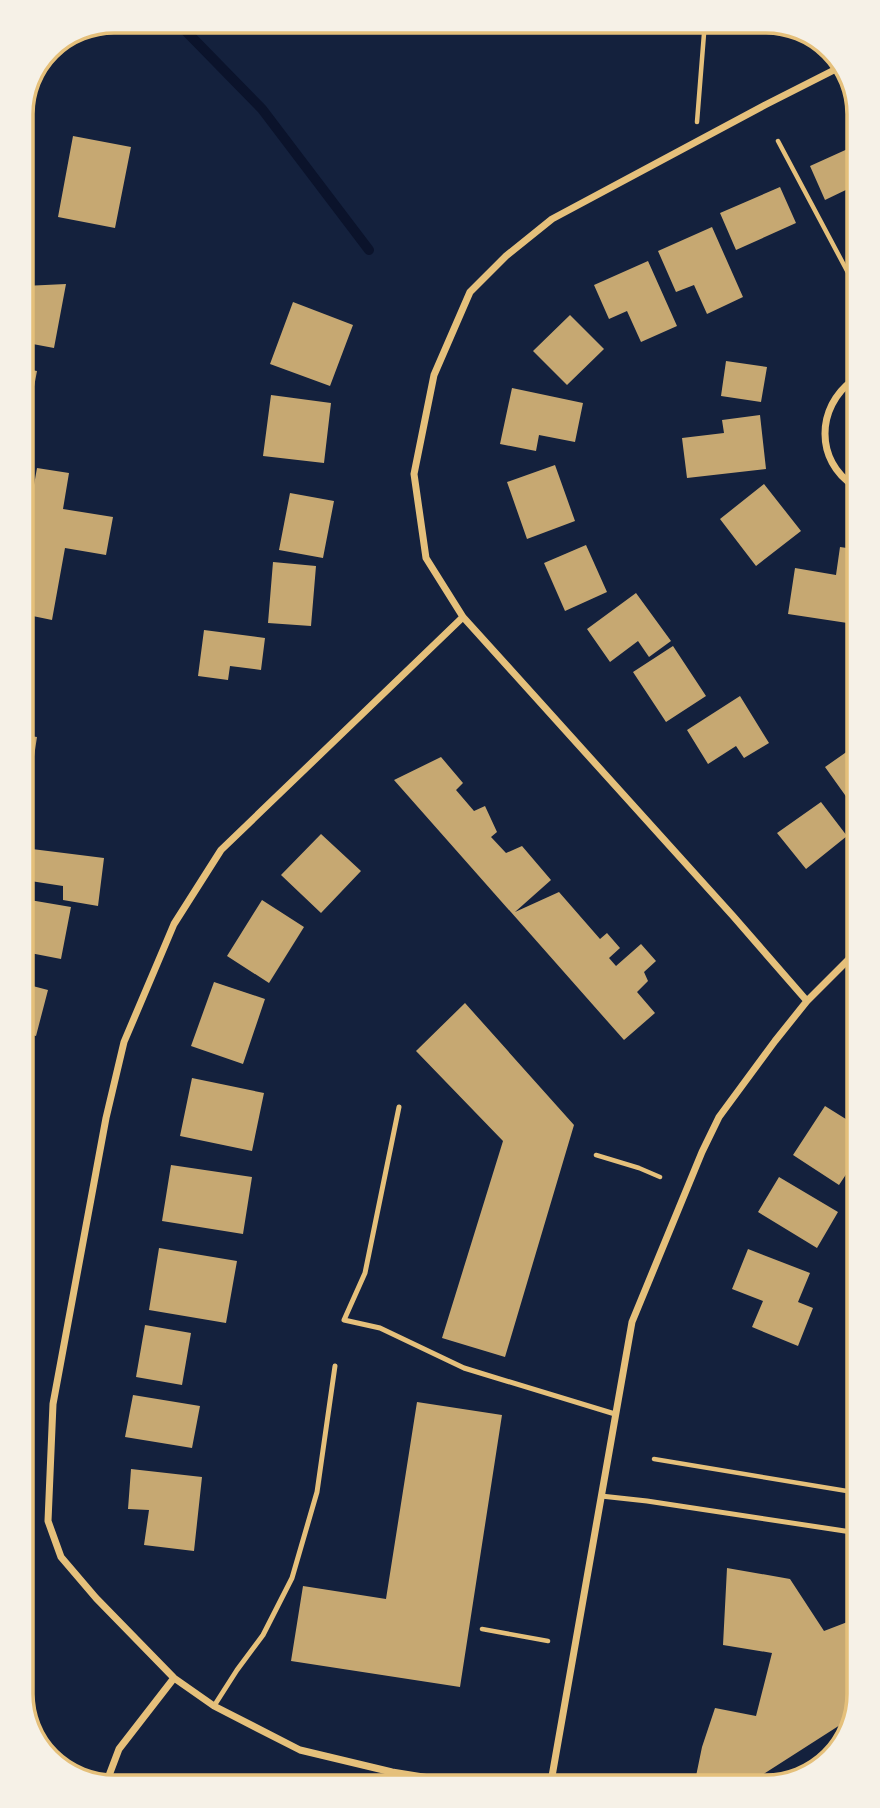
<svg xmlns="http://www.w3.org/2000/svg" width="880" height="1808" font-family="Overpass,sans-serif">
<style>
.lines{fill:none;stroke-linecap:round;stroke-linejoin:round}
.stream{stroke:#0b132b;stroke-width:10}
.building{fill:#c6a872}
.path{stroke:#e5c07b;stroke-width:4.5}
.service{stroke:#e5c07b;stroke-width:5}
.minor{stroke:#e5c07b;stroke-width:7}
.rim{fill:none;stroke:#e5c07b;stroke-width:3.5}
</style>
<rect width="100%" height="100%" fill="#14213d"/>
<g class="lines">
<!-- stream -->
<path class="stream" d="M176 21 262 109 369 250"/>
</g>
<!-- building -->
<path class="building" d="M73 136 131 147 115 228 58 217Z
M852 147V187L825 200 810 166Z
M780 187 796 223 736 250 720 213Z
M712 227 743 297 707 314 694 285 676 292 658 251Z
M648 261 677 326 641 342 627 311 609 319 594 285Z
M66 284 54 348 22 342V289L24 286Z
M293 302 353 325 330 386 270 364Z
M570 315 604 349 567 385 533 351Z
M726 361 767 367 761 402 721 396Z
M22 368 37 371 26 429H23Z
M512 388 583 403 575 442 539 435 536 451 500 444Z
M271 395 331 403 324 463 263 456Z
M760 415 766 469 687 478 682 438 724 433 722 420Z
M555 465 575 521 527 539 507 482Z
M37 468 69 473 63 509 113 517 106 555 65 548 52 620 23 614V547Z
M764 484 801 531 756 566 720 519Z
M290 493 334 501 323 558 279 550Z
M586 545 607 592 565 611 544 563Z
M840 547 854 549V624L788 614 795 568 836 575Z
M273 562 316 566 311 626 268 623Z
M636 593 671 641 649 657 638 641 610 662 587 629Z
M204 630 265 638 261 670 230 666 228 680 198 676Z
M673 646 706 696 666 722 633 672Z
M740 696 769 743 744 758 736 746 708 764 687 730Z
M24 735 37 737 30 783 24 782Z
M855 746V809L825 767Z
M441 757 463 783 456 790 474 811 485 806 497 832 491 837 506 853 522 846 551 880 515 912 559 892 600 939 607 933 620 948 609 958 616 966 641 944 656 961 644 972 648 981 637 992 655 1013 624 1040 394 780Z
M821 802 847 836 806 869 777 833Z
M321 834 361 871 321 913 281 875Z
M24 848 104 858 98 906 63 900V886L24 880Z
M24 899 71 907 61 959 25 952Z
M262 900 304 927 269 983 227 956Z
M214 982 265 999 243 1064 191 1046Z
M25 984 48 990 36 1036 25 1033Z
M465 1003 574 1125 505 1357 442 1338 503 1141 416 1051Z
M192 1078 264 1093 252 1151 180 1136Z
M825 1106 857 1126V1158L839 1185 793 1155Z
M171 1165 252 1177 243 1234 162 1221Z
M779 1177 838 1212 817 1248 758 1212Z
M159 1248 237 1261 226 1323 149 1310Z
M748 1249 810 1273 798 1302 813 1308 798 1346 752 1327 763 1301 732 1289Z
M145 1325 191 1333 182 1385 136 1377Z
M133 1395 200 1406 192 1448 125 1437Z
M417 1402 502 1415 460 1687 291 1661 303 1586 386 1599Z
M131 1469 202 1477 194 1551 144 1545 149 1510 128 1509Z
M727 1568 790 1579 824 1631 850 1621 859 1596V1694L851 1718 754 1780 695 1781 702 1747 715 1708 756 1716 772 1653 723 1645Z"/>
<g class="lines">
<!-- path -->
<path class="path" d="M697 122 705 21
M778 141 853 282
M596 1155 639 1168 660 1177
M654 1459 853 1492 858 1490
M482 1629 548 1641"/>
<!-- service -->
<path class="service" d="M399 1107 365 1273 344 1320 380 1328 464 1368 615 1414
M601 1496 647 1501 858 1533
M214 1706 237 1670 263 1635 292 1578 317 1492 335 1366"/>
<!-- minor -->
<path class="minor" d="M853 380C816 407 815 461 854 486
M807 1001 733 916 463 617 426 558 414 474 434 375 470 292 506 256 552 219 765 105 842 66
M551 1782 632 1322 702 1152 719 1117 775 1041 807 1001 856 952
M460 1783 392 1772 300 1750 214 1706 174 1678 96 1598 61 1557 48 1521 53 1404 106 1118 124 1042 166 943 174 924 221 850 463 617
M105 1786 119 1749 174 1678"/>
</g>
<!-- crop -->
<path d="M0 0H880V1808H0ZM114 33H766A81 81 0 0 1 847 114V1694A81 81 0 0 1 766 1775H114A81 81 0 0 1 33 1694V114A81 81 0 0 1 114 33Z" fill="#f6f1e7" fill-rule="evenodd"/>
<path class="rim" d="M114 33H766A81 81 0 0 1 847 114V1694A81 81 0 0 1 766 1775H114A81 81 0 0 1 33 1694V114A81 81 0 0 1 114 33Z"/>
</svg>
